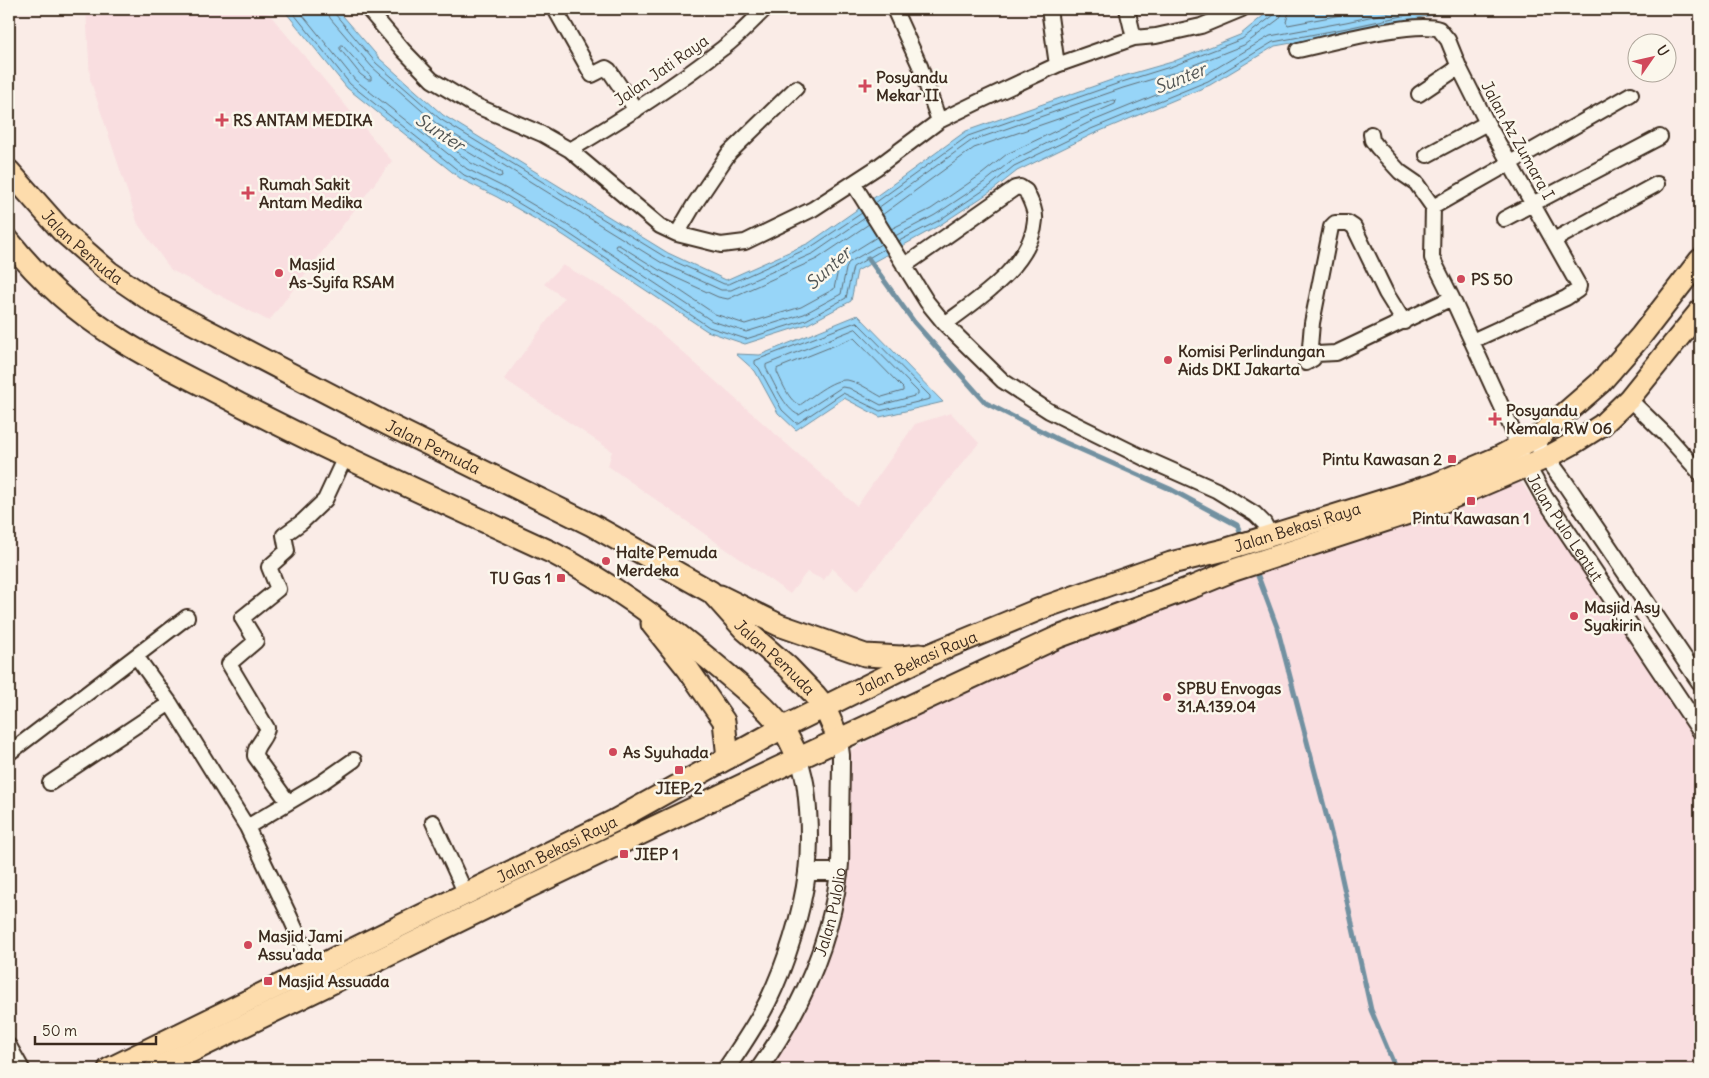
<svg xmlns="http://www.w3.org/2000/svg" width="1709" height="1078" font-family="Delius,sans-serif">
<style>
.built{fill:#f9dee0}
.water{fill:#97d5f8;stroke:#7291a1}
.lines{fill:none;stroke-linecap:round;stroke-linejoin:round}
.shore{stroke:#606e75;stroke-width:1}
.stream{stroke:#7291a1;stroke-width:5}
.minor-casing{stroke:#3b2a1e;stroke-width:18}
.tertiary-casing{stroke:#3b2a1e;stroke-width:20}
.primary-casing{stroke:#3b2a1e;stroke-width:25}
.minor{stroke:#fbf7ec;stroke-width:14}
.tertiary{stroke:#fbf7ec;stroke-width:16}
.primary{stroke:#fddcac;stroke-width:21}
.poi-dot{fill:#d1495b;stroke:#fbf7ec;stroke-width:2}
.labels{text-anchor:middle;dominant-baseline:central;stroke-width:5;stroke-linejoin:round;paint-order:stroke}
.street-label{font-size:16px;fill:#3b2a1e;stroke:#fbf7ec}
.poi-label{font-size:16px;font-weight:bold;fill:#3b2a1e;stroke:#fbf7ec;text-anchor:start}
.water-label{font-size:18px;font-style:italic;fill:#525554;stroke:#fbf7ec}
</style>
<rect width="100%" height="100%" fill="#faece7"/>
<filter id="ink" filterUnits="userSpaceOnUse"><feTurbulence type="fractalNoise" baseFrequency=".02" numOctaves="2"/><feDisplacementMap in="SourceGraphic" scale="10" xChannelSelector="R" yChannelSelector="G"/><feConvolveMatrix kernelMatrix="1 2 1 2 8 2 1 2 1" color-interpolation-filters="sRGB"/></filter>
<g filter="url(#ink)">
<!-- built -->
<path class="built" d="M86 9H265L392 161 269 321 171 270 138 224 90 79Z
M563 265 621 298 857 506 915 424 951 413 979 443 857 591 832 568 824 580 807 572 790 594 608 466 612 451 504 379 564 298 544 284Z
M1521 482 1700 740V1069H760L801 1006 835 870 843 755 1047 640Z"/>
<!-- water -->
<path class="water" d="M283 9H337L380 59 443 115 668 253 726 280 809 243 868 202 966 131 1120 77 1172 62 1240 35 1269 11 1281 9H1460L1348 33 1275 46 1210 85 1093 134 1017 171 993 190 940 225 857 271 851 301 808 324 745 344 707 331 563 235 497 197 461 179 347 88Z
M858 315 943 402 880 417 844 398 796 430 778 413 755 371 736 354 760 355Z"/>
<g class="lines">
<!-- shore -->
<path class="shore" d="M290 9 350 84 464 175 500 192 565 231 709 327 746 339 806 320 846 298 853 267 884 249
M298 9 355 80 467 169 503 187 569 226 712 321 746 332 804 314 841 294 846 269 848 263 881 244
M327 9 330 18 372 67 437 124 662 263 721 290H731L814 253 865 218
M333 9 335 14 376 63 440 119 665 257 724 284H729L811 247 862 213
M1290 9 1286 22 1288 25 1372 9
M342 45 371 77V80H368L360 74 340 49V47Z
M455 144 501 172 502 176 499 177 471 163 453 149V146Z
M875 203 968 136 1122 82 1173 66 1242 39 1274 15 1276 9
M878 208 971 141 1123 88 1176 72 1244 45 1279 19 1282 14V9
M882 215 974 148 1113 100 1116 101 1115 104 1085 117 1007 154 982 174 931 209 891 229
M869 224 817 259 728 299 718 297 659 270 619 245H616L615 247 715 314 745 324 801 307 834 289 839 265 843 258 877 237
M895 236 935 215 986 181 1011 161 1088 123 1205 75 1270 36 1346 22 1406 9
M899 241 938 221 990 186 1014 166 1091 129 1208 81 1273 42 1347 28 1435 9
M857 322 930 396V399L880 411 843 393 798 423H796L782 410 759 368 755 364V361Z
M856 329 918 392V395L881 405 849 388 842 387 799 415C785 410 773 381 766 368V365Z
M854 338 903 388V391L882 397C872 392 862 384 851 381 836 375 812 397 800 405 789 402 782 382 777 372V369Z"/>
<!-- stream -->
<path class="stream" d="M868 258 914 322 986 403 1057 439 1170 489 1237 525 1243 539
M1255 568 1277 627 1337 856 1371 1010 1396 1069"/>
<defs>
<path id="minor" d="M368 9 403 50 432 80 472 104 542 134 570 150 660 226 677 234 721 245 745 242 813 209 876 168 939 121 980 101 1057 65 1134 38 1156 36 1201 26 1242 9
M555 9 591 73 592 75 606 68 609 70 636 110
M894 9 920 66 939 121
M1049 9 1057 65
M1127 9 1134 38
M1298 50C1326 44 1415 20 1439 29L1448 40 1459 67 1487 123 1579 286 1578 290 1566 298 1472 341
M1419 94 1459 67
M1371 134 1372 140 1378 148 1400 172 1416 183 1433 207 1432 258 1452 298 1512 429 1517 448
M570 150C623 119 674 86 723 48 738 37 751 22 765 9
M1427 155 1487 123
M853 183 927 302 945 324 1003 381 1049 411 1144 458 1216 490 1255 514 1264 523 1270 535
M1433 207 1631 94
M1504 219 1660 137
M677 234 694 205 729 153 796 88
M1554 240 1657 184
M904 266 1015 188 1020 187 1026 191C1030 200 1036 210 1035 220 1032 265 978 299 945 324
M1316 354 1310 347 1312 323 1331 227 1335 223H1348L1354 227 1386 293 1404 322
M1306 363 1313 359 1316 354 1336 353 1452 298
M1629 399 1668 437 1700 473
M136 656 187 617
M9 753 136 656 170 703 247 827 290 917 313 968
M50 783 170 703
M288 802 255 756C254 745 266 739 267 728L229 664 256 641 242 618 278 589 269 567 287 551 284 535 302 522 325 500 345 457
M433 822 466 894
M247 827 321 783 354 760
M9 1046 22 1069"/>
<g id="tertiary">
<path d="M1540 449 1565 483 1700 682"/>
<path id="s1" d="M1521 456 1544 497 1700 730"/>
<path d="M807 872H839"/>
<path d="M726 1069C741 1047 756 1025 768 1001 786 964 802 913 807 873 810 847 809 814 806 789 805 779 802 769 799 759"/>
<path id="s2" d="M759 1069C800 1011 830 945 839 873 841 861 840 848 840 835 840 809 841 782 841 755L839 740"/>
</g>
<g id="primary">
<path id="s3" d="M9 171 62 231 109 272 156 304 387 424 592 525 711 592 744 629 788 667 815 695 824 706 839 740"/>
<path d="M9 241C40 280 77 313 119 339 151 360 188 377 222 395 329 452 441 501 551 552 613 584 670 626 723 671 743 688 764 705 781 726 788 735 793 748 799 759"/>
<path d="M720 596 779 625 865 655 901 657 920 655"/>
<path d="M652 624 688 669 724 721 728 758"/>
<path id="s4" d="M109 1069 614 821 782 728 931 654 1045 607 1171 563 1224 550 1436 484 1497 458 1539 436 1600 383 1641 336 1700 260"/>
<path d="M155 1069 516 893 776 769 1058 637 1195 586 1234 570 1442 502 1548 457 1572 444 1602 425 1629 399 1700 311"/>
</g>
</defs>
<!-- minor casing -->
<use href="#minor" class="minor-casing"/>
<!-- tertiary casing -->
<use href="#tertiary" class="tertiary-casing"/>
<!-- primary casing -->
<use href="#primary" class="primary-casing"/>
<!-- minor -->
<use href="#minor" class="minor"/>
<!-- tertiary -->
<use href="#tertiary" class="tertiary"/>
<!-- primary -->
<use href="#primary" class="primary"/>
</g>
</g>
<!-- markers -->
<g class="poi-dot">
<path d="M862.5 78.5h5v5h5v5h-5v5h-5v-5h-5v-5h5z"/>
<path d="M219.5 112.5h5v5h5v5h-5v5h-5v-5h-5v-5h5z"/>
<path d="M245.5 185.5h5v5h5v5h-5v5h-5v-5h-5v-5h5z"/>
<circle cx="279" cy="273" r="5"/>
<circle cx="1461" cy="279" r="5"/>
<circle cx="1168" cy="360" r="5"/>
<path d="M1492.5 411.5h5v5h5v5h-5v5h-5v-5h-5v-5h5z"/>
<rect x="1447" y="454" width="10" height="10" rx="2.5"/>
<rect x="1466" y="496" width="10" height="10" rx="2.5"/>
<circle cx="606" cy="561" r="5"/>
<rect x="556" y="573" width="10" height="10" rx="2.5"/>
<circle cx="1574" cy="616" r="5"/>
<circle cx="1167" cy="697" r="5"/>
<circle cx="613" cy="752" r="5"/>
<rect x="674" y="765" width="10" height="10" rx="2.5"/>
<rect x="619" y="849" width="10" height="10" rx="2.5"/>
<circle cx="248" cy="945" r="5"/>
<rect x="263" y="976" width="10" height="10" rx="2.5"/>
</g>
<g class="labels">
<!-- street labels -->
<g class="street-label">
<text transform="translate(661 70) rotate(-35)">Jalan Jati Raya</text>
<text transform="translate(1518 140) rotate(61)">Jalan Az Zumara I</text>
<text stroke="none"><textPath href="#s3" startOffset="106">Jalan Pemuda</textPath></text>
<text stroke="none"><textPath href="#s3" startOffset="511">Jalan Pemuda</textPath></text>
<text stroke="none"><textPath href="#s1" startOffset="84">Jalan Pulo Lentut</textPath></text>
<text stroke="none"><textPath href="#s4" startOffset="1309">Jalan Bekasi Raya</textPath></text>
<text stroke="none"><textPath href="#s3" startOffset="916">Jalan Pemuda</textPath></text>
<text stroke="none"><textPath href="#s4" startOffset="904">Jalan Bekasi Raya</textPath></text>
<text stroke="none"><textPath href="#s4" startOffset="499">Jalan Bekasi Raya</textPath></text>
<text stroke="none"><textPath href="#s2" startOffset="174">Jalan Pulolio</textPath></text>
</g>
<!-- poi labels -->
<g class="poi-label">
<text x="876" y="77">Posyandu<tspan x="876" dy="18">Mekar II</tspan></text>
<text x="233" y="120">RS ANTAM MEDIKA</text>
<text x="259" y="184">Rumah Sakit<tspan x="259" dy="18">Antam Medika</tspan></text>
<text x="289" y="264">Masjid<tspan x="289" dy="18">As-Syifa RSAM</tspan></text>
<text x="1471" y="279">PS 50</text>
<text x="1178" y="351">Komisi Perlindungan<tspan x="1178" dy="18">Aids DKI Jakarta</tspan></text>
<text x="1506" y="410">Posyandu<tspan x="1506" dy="18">Kemala RW 06</tspan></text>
<text x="1442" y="459" text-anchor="end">Pintu Kawasan 2</text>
<text x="1471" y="518" text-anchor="middle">Pintu Kawasan 1</text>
<text x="616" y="552">Halte Pemuda<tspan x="616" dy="18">Merdeka</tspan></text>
<text x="551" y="578" text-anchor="end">TU Gas 1</text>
<text x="1584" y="607">Masjid Asy<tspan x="1584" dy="18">Syakirin</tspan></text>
<text x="1177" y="688">SPBU Envogas<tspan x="1177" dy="18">31.A.139.04</tspan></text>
<text x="623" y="752">As Syuhada</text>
<text x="679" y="788" text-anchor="middle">JIEP 2</text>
<text x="634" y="854">JIEP 1</text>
<text x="258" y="936">Masjid Jami<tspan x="258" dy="18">Assu'ada</tspan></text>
<text x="278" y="981">Masjid Assuada</text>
</g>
<!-- water labels -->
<g class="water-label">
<text transform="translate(1180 78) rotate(-22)">Sunter</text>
<text transform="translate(440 132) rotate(33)">Sunter</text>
<text transform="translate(828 268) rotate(-42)">Sunter</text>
</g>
</g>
<!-- margin -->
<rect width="1709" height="1078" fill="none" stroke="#fbf7ec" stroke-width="30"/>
<rect x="15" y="15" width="1679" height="1048" fill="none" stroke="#3b2a1e" stroke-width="2" filter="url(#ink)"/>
<!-- north arrow -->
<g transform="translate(1652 58) rotate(56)"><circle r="24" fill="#fbf7ec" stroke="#aea59a"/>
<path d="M0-4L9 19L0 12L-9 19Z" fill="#d1495b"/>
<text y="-8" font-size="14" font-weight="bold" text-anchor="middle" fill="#3b2a1e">U</text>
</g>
<!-- scale -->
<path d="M35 1036v8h121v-8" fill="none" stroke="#3b2a1e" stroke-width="2.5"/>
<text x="42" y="1036" font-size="15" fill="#3b2a1e" stroke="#fbf7ec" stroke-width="4" paint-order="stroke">50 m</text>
</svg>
